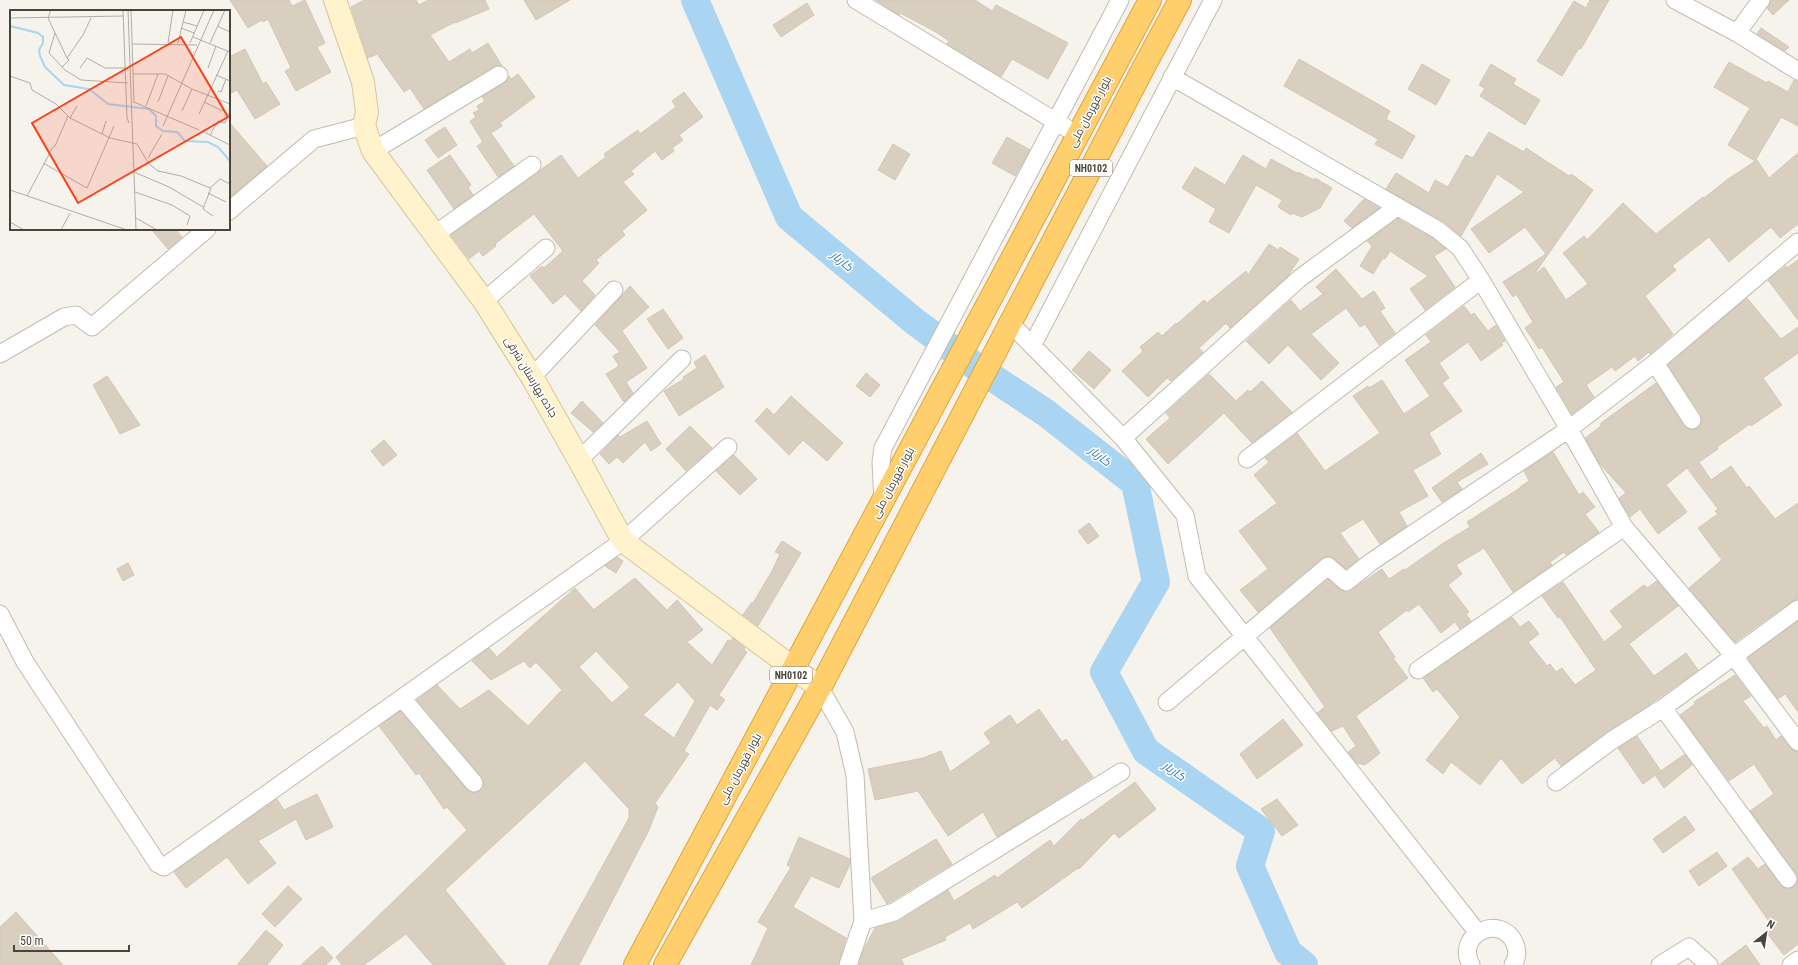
<svg xmlns="http://www.w3.org/2000/svg" width="1798" height="965" font-family="'Roboto Condensed',Cairo,sans-serif">
<style>
.lines{fill:none;stroke-linecap:round;stroke-linejoin:round}
.river{stroke:#a9d4f2;stroke-width:28}
.building{fill:#d8cfc1;stroke:#d3c7b4;fill-rule:evenodd}
.street-casing{stroke:#c2bbae;stroke-width:19}
.secondary-casing{stroke:#d6c79b;stroke-width:24}
.highway-casing{stroke:#e0a43c;stroke-width:24}
.street{stroke:#fff;stroke-width:17}
.secondary{stroke:#fff3cd;stroke-width:22}
.highway{stroke:#ffcf6e;stroke-width:22}
.labels{text-anchor:middle;dominant-baseline:central;stroke-width:3;stroke-linejoin:round;paint-order:stroke}
.shield{fill:#fff;stroke:#817c74;stroke-width:1}
.shield-label{font-size:10px;font-weight:bold;fill:#4b4439}
.street-label{font-size:11px;fill:#4b4439;stroke:#fff}
.water-label{font-size:12px;font-style:italic;fill:#2e7ab2;stroke:#fff}
.inset-river{fill:none;stroke:#a9d4f2;stroke-width:2}
.inset-road{fill:none;stroke:#b2ada4;stroke-width:1}
.view{fill:#fc3f1d;fill-opacity:0.15;stroke:#fc3f1d;stroke-width:2}
.inset-edge{fill:none;stroke:#4b4439;stroke-width:2}
</style>
<rect width="100%" height="100%" fill="#f6f3ec"/>
<g class="lines">
<!-- river -->
<path class="river" d="M695 0 789 217 914 321 975 366 1046 413 1135 483 1156 582 1104 672 1146 751 1261 831 1250 866 1288 952 1304 965"/>
</g>
<!-- building -->
<path class="building" d="M230 0H289L292 6 305 0 325 43 317 47 331 72 296 91 285 71 291 68 268 19 263 22 262 20 248 28Z
M364 0H416L419 5 428 0H485L489 9 455 23V22L430 35 449 62 470 49 472 53 488 43 502 66H494L424 109 410 88 404 92 377 54 368 58 351 7Z
M524 0H570L536 20Z
M876 0H975L992 11 996 5 1068 43 1048 79 1012 59 1001 77 947 44 949 41 936 32 900 13 899 15Z
M1590 0H1609L1581 49 1579 48 1562 76 1537 61 1574 1 1586 8Z
M1771 0H1789L1773 15 1767 8Z
M807 3 814 15 781 37 773 25Z
M1761 28 1789 47 1785 51 1757 34Z
M245 49 263 84 266 82 280 104 255 119 237 90 229 94V57Z
M1299 59 1390 111 1386 119 1415 136 1402 159 1375 144 1378 139 1284 86Z
M1729 62 1767 83 1768 81 1788 92 1794 80 1798 81V126L1781 117 1755 161 1728 145 1750 108 1714 87Z
M1422 64 1450 80 1436 105 1408 89Z
M1491 64 1516 79 1513 84 1540 100 1525 125 1480 96 1485 88 1479 85Z
M518 74 535 97 500 123 502 126 491 133 514 166 498 177 477 146 483 142 470 121 476 117 473 113 479 110 477 106 485 101 482 97 504 83 509 76 511 79Z
M684 92 703 117 679 135 683 140 672 148 674 151 662 160 655 151 631 171 634 174 623 182 647 210 622 231 625 235 596 260 599 263 582 281 595 295 581 311 565 294 553 304 530 276 542 266 544 268 563 251 534 214 505 236 495 244 496 246 483 256 479 251 469 259 451 235 561 155 578 178 606 157 604 154 638 130 640 134 676 107 672 101Z
M229 122 267 166 229 198Z
M445 127 457 145 438 158 425 140Z
M1489 132 1524 152 1526 148 1569 176 1571 174 1593 190 1533 276 1544 267 1566 300 1588 284 1563 253 1584 236 1587 240 1623 203 1656 234 1703 197 1704 198 1728 179 1757 160 1769 178 1798 153V224L1780 238 1771 227 1729 262 1709 237 1672 266 1676 270 1645 296 1673 334 1650 354 1649 352 1638 361 1635 356 1615 371 1612 367 1586 385 1594 397 1572 414 1556 387 1564 382 1542 347 1539 349 1525 328 1533 322 1516 294 1513 297 1503 282 1546 254 1525 227 1489 253 1471 229 1524 192 1497 174 1461 236 1443 221 1386 189 1396 173 1429 193 1435 180 1448 187 1466 155 1473 158Z
M1007 137 1030 150 1015 176 992 163Z
M893 144 910 154 895 180 878 170Z
M450 155 471 185 468 187 473 195 454 209 427 170Z
M1243 155 1266 169 1271 159 1297 173 1298 172 1314 180 1315 178 1332 188 1320 208 1302 217 1292 213 1291 215 1278 207 1282 200 1256 185 1229 233 1209 222 1216 209 1182 188 1195 167 1225 185Z
M1364 199 1379 208 1352 228 1344 221Z
M1398 219 1432 238 1446 249 1434 256 1455 287 1425 310 1410 289 1428 276 1390 251 1385 259 1383 258 1373 274 1360 266 1372 246 1367 241Z
M151 229H175L182 237 168 249Z
M1269 244 1278 250 1280 247 1299 259 1288 276 1230 328 1226 323 1199 348 1203 352 1171 381 1167 378 1148 397 1122 371 1143 351 1140 347 1158 332 1162 336 1176 323 1177 324 1204 300 1207 303 1246 271 1248 275Z
M1798 260V320L1768 280 1786 266 1787 268Z
M1336 269 1362 299 1374 291 1385 308 1380 311 1395 333 1379 345 1365 324 1360 327 1346 308 1311 334 1339 363 1321 380 1288 345 1269 364 1246 341 1291 300 1300 311 1323 294 1316 287Z
M630 286 649 307 622 331 647 368 626 382 633 393 624 402 606 374 619 366 613 356 620 352 595 325Z
M1747 298 1781 339 1798 327V353L1763 378 1782 405 1751 426 1750 424 1717 447 1718 449 1699 462 1711 480 1731 466 1747 488 1749 486 1775 519 1798 503V599L1792 601 1735 642 1689 588 1722 560 1698 528 1718 514 1715 511 1718 509 1687 468 1666 485 1687 512 1658 534 1640 509 1630 517 1629 515 1619 498 1626 493 1599 463 1585 438 1601 426V423L1656 383 1684 426 1692 430 1698 428 1702 420 1701 415 1668 365Z
M1464 306 1471 315 1474 313 1488 331 1496 325 1505 341 1501 343 1503 345 1481 361 1468 342 1439 363 1449 378 1442 383 1462 411 1429 433 1441 454 1413 470 1428 496 1399 512 1407 526 1380 544 1363 519 1340 533 1359 559 1346 569 1331 556 1322 558 1258 612 1240 590 1268 569 1239 531 1277 503 1254 475 1269 462 1265 458 1297 433 1325 471 1380 433 1353 396 1368 386 1369 388 1382 380 1404 414 1430 396 1405 360 1431 342 1426 335Z
M663 309 683 338 668 349 647 319Z
M1089 351 1111 370 1094 389 1072 370Z
M705 355 724 387 679 416 664 391 684 379 683 377 697 368 694 362Z
M866 373 880 385 870 397 856 386Z
M1209 374 1236 401 1248 390 1250 392 1262 381 1292 412 1252 443 1224 413 1168 464 1146 439 1170 418 1166 413Z
M107 376 140 425 120 434 93 385Z
M791 396 843 443 827 461 803 440 789 455 755 421 767 408 774 415Z
M582 401 603 423 593 432 571 413Z
M647 421 661 444 651 451 645 442 623 463 617 457 609 464 600 454 618 435 620 437Z
M690 426 712 448 686 471 666 449Z
M384 440 397 455 383 466 371 451Z
M1553 452 1579 495 1583 492 1595 507 1585 514 1599 532 1566 555 1564 552 1550 562 1552 565 1513 592 1484 548 1456 565 1462 574 1448 585 1469 612 1466 614 1471 621 1460 629 1455 622 1441 633 1419 604 1408 612 1407 610 1378 632 1395 657 1393 658 1408 678 1356 716 1380 753 1365 765 1357 763 1348 752 1356 746 1343 726 1332 731 1317 713 1325 707 1270 628 1328 579 1340 590 1348 592 1382 569 1389 579 1404 569 1405 570 1442 544 1470 527 1467 522 1520 488V487L1529 481 1524 471Z
M1481 453 1488 464 1457 482 1462 489 1442 502 1432 488Z
M734 455 757 479 740 495 716 471Z
M1089 523 1099 536 1088 544 1078 531Z
M782 541 801 553 758 626 743 615 752 602 753 603 772 571 780 554 775 552Z
M617 557 623 561 616 573 605 566Z
M128 563 134 575 123 581 117 569Z
M635 578 667 610 677 600 703 630 687 642 712 665 728 640 731 641 733 638 745 648 744 650 747 652 719 695 725 700 717 710 710 705 684 751 689 754 655 803 658 807 648 832 579 965H548L629 818V809L585 761 445 890 506 965H433L406 934 364 965H342L336 957 467 830 447 807 444 809 419 773 416 775 379 726 400 711 466 789 471 792 480 791 484 786 482 777 417 700 437 685 460 709 489 690 528 726 562 690 536 662 530 668 524 661 491 680 472 661 489 648 497 657 575 588 593 609 592 611ZM596 651 630 687 612 703 579 667ZM678 682 695 701 674 738 643 715Z
M1657 581 1678 606 1629 644 1654 676 1686 653 1698 670 1646 707 1605 733 1561 766 1555 758 1522 784 1501 758 1480 785 1451 762 1443 774 1426 760 1460 717 1437 689 1433 692 1423 678 1512 617 1520 627 1529 621 1539 634 1528 642 1547 666 1550 664 1556 672 1562 668 1575 685 1596 670 1560 617 1558 618 1542 596 1563 582 1604 642 1623 627 1610 611 1644 585 1647 588Z
M1798 621V712L1785 694 1778 699 1748 658Z
M1735 675 1751 696 1743 701 1764 728 1767 726 1776 740 1781 736 1790 748 1798 752V944L1784 955 1766 932 1773 927 1732 869 1748 857 1758 869 1765 864 1784 888 1789 889 1797 883 1798 878 1796 873 1750 811 1774 794 1754 764 1729 781 1680 715 1695 704 1694 702Z
M1039 709 1062 742 1066 739 1093 777 997 837 983 812 948 836 918 791 875 800 868 769 923 758 941 751 950 772 991 743 984 733 1010 715 1017 725Z
M1283 719 1303 745 1257 779 1240 754Z
M1637 736 1661 771 1643 784 1618 748Z
M1685 754 1692 765 1664 788 1655 775Z
M1135 782 1156 809 1119 838 1114 833 1079 869 1078 868 1022 908 1017 902 973 929 970 923 945 937 946 940 901 959 904 965H859L864 949 875 928 899 921 948 890 954 901 995 875 997 878 1050 840 1054 846 1081 819 1083 820Z
M317 794 333 827 306 840 296 819 258 841 276 863 248 884 227 857 186 888 174 872 277 799 284 810Z
M1277 799 1298 825 1282 836 1261 809Z
M1685 816 1695 830 1663 853 1653 839Z
M799 837 850 859V864L839 888 811 876 793 907 846 938 838 965H751L768 928 758 922 791 867 787 865Z
M936 839 952 864 887 904 871 878Z
M1717 852 1727 866 1699 886 1689 871Z
M288 886 302 899 275 927 262 914Z
M16 912 47 947 63 965H0V927Z
M266 930 283 945 267 965H237Z
M1746 945 1760 965H1719Z
M322 946 333 958 326 965H301Z"/>
<g class="lines">
<defs>
<path id="street" d="M856 0 1078 135
M1675 0 1737 33 1798 71
M1737 33 1761 0
M1172 77 1438 230 1460 248 1481 280 1569 429 1624 527 1733 655 1798 742
M373 151 499 75
M229 211 314 139 364 126
M434 235 532 165
M484 301 546 248
M1010 323 1123 438 1185 515 1197 576 1478 933
M1032 346 1213 0
M0 354 64 317 76 315 92 327 207 229
M1655 363 1692 420
M532 377 614 290
M1123 438 1300 278 1397 207
M1247 459 1481 280
M579 460 682 359
M883 502 881 462 883 448 1120 0
M0 614 25 662 158 864 164 867 623 541 728 447
M1418 670 1624 527
M820 688 845 732 855 775 863 921 848 965
M402 698 474 783
M1167 702 1328 566 1346 582 1371 562 1569 429 1655 363 1798 242
M1663 708 1788 879
M1556 782 1611 741 1663 708 1798 609
M863 921 894 912 1121 772
M1471 965C1454 934 1502 912 1515 944 1518 951 1517 959 1513 965
M1660 965 1689 947 1709 965
M1791 965 1798 960"/>
<path id="secondary" d="M335 0 363 82 367 112 364 126 373 151 484 301 532 377 579 460 623 541 820 688"/>
<path id="highway" d="M635 965 1150 0
M665 965 820 688 1146 63 1180 0"/>
</defs>
<!-- street casing -->
<use href="#street" class="street-casing"/>
<!-- secondary casing -->
<use href="#secondary" class="secondary-casing"/>
<!-- highway casing -->
<use href="#highway" class="highway-casing"/>
<!-- street -->
<use href="#street" class="street"/>
<!-- secondary -->
<use href="#secondary" class="secondary"/>
<!-- highway -->
<use href="#highway" class="highway"/>
</g>
<g class="labels">
<!-- shield labels -->
<g class="shield">
<rect x="1070" y="160" width="42" height="16" rx="3"/>
<rect x="770" y="667" width="42" height="16" rx="3"/>
</g>
<g class="shield-label">
<text x="1091" y="168">NH0102</text>
<text x="791" y="675">NH0102</text>
</g>
<!-- street labels -->
<g class="street-label">
<text transform="translate(1090 112) rotate(-62)">بلوار قهرمان ملی</text>
<text transform="translate(531 377) rotate(59)">جاده بهارستان شرقی</text>
<text transform="translate(893 483) rotate(-62)">بلوار قهرمان ملی</text>
<text transform="translate(740 769) rotate(-62)">بلوار قهرمان ملی</text>
</g>
<!-- water labels -->
<g class="water-label">
<text transform="translate(842 261) rotate(40)">کاربار</text>
<text transform="translate(1100 456) rotate(38)">کاربار</text>
<text transform="translate(1174 771) rotate(35)">کاربار</text>
</g>
</g>
<!-- overview -->
<g transform="translate(10 10)">
<rect width="220" height="220" fill="#f6f3ec"/>
<path class="inset-river" d="M0 16 28 23 33 27V33L29 40 30 46 35 57 54 75 79 79 98 94 139 99 146 106V116L153 121 167 122 175 131 198 132 208 137 220 151"/>
<path class="inset-road" d="M41 0 38 8 57 48M113 0 117 108 119 113M118 0 126 220M121 0 124 93M0 8 113 6M173 12 187 16M207 16 220 22M171 18 184 23M45 23 39 43 55 60 71 70 118 73M183 27 220 42M158 33 163 0M168 33 176 0M180 33 194 0M200 33 215 0M122 34 187 35M52 57 59 50 57 48 73 25 81 8M70 58 77 48 95 58H115M198 58 206 36M123 64H155L182 79 220 94M206 65 220 71M0 66 20 73 22 80 46 94 60 108 100 128 127 134 139 154 148 161 171 166 200 178 210 169 220 174M208 81 211 82 216 69M124 92 189 120M148 92 158 66M194 92 213 101M136 96 148 64M172 101 182 79M189 104 218 41M60 108 67 96M153 116 204 0M194 122 220 135M92 124 96 111M200 125 208 111 215 113 220 101M138 148 152 124M33 153 77 178 104 116M124 162 159 177 193 197M201 178 193 199 203 206M0 180 117 220M125 182 162 195 180 206 177 215M198 183 216 192M17 186 43 137 45 136 58 106M126 208 147 220M0 212 14 220M51 220 60 203"/>
<path class="view" d="M171 27 218 107 68 193 22 113Z"/>
<rect width="220" height="220" class="inset-edge"/>
</g>
<!-- north arrow -->
<g transform="translate(1766 933) rotate(30)" stroke="#ffffff" stroke-width="3" paint-order="stroke">
<path d="M0-3L7 15L0 10L-7 15Z" fill="#4b4439"/>
<text y="-6" font-size="11" font-weight="bold" text-anchor="middle" fill="#4b4439">N</text>
</g>
<!-- scale -->
<path d="M14 945v6h115v-6" fill="none" stroke="#4b4439" stroke-width="2"/>
<text x="20" y="945" font-size="12" fill="#4b4439" stroke="#ffffff" stroke-width="3" paint-order="stroke">50 m</text>
</svg>
